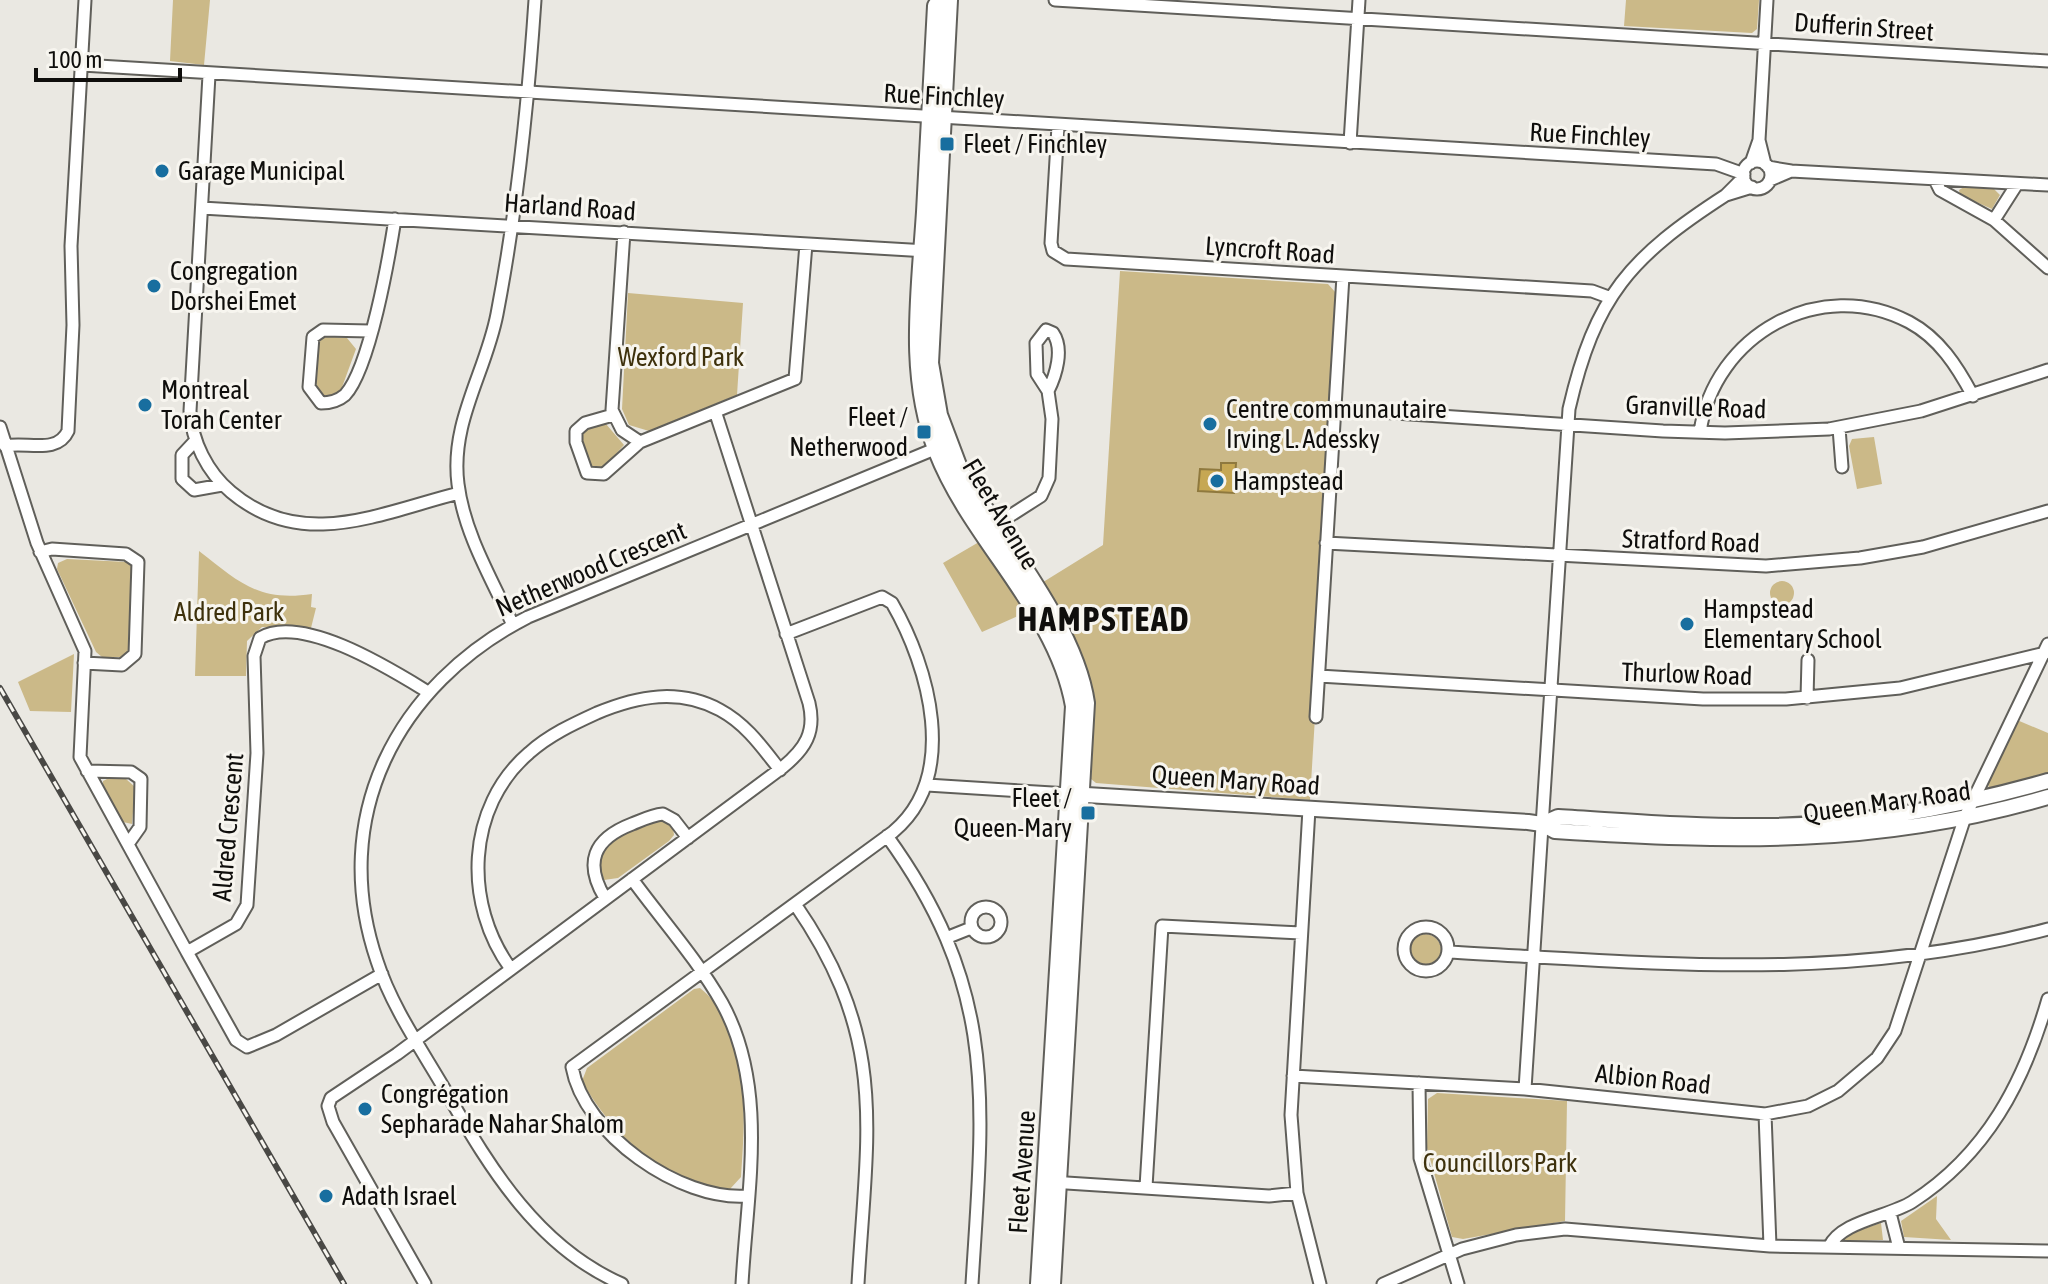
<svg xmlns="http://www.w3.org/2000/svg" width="2048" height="1284" font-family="'Asap Condensed',sans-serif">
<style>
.green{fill:#cbb988}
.water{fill:#c6a753;stroke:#8f793e;stroke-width:2}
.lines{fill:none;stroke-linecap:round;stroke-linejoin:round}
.minor-casing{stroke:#605f5a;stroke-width:15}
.tertiary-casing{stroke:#605f5a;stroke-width:18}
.secondary-casing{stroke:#605f5a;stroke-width:20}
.minor{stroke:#fff;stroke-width:11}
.tertiary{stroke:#fff;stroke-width:14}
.secondary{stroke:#fff;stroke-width:16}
.rail-casing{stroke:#494845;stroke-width:6}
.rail{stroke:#f7f5ef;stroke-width:3;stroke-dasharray:9;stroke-linecap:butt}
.poi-dot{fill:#186e9f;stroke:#f7f5ef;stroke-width:3}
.labels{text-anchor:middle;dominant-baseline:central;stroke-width:6;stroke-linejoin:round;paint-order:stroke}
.street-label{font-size:26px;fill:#0f0e0c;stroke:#f7f5ef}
.poi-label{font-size:26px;fill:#0f0e0c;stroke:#f7f5ef;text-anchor:start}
.park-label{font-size:26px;fill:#3e310c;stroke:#f7f5ef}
.district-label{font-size:34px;font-weight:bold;letter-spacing:2px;fill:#0f0e0c;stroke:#f7f5ef}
</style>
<rect width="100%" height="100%" fill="#eae8e2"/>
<!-- green -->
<path class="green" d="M173 0H210L204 65 170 61Z
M1626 0H1759L1757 29 1752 33 1624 26Z
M1964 187 1994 189 2000 195 1992 209 1960 195 1959 190Z
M1120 271 1328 284 1336 293 1311 716 1315 717 1310 800 1096 783 1091 779C1097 687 1088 662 1040 584L1103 545Z
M628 293 743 303 737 395 649 431 629 425 622 409Z
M324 336 347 338 356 349 341 390 332 397 320 394 315 381 318 339Z
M606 424 624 445 604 467 592 470 581 436 586 429Z
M1874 437 1882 484 1857 489 1849 446 1852 439Z
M979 542 1025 613 982 632 943 563Z
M199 551C239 582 258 602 312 594L311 607 316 608 311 628 262 627 247 641 246 676H195Z
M67 559 127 562 132 566 128 650 123 657H102L96 652 57 569 58 563Z
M1770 593a12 12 0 1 1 24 0a12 12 0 1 1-24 0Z
M74 654 71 712 30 711 18 682Z
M2017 720 2048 733V774L1989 790 1988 783Z
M109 778 126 779 135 787 132 824 123 822 103 788V781Z
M660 819 673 827 674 835 669 841 618 878 604 880 598 865C605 836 634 827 660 819Z
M1409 950a16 16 0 1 1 32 0a16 16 0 1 1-32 0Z
M700 988C752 1030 745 1117 741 1177L730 1189C666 1184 611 1134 582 1081L587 1068 694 989Z
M1437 1093 1567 1101 1565 1221 1463 1239 1452 1237 1427 1148 1428 1099Z
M1937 1196 1936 1219 1951 1240 1904 1237 1901 1221Z
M1881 1223 1883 1240 1840 1241 1839 1237Z"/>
<!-- water -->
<path class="water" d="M1221 463H1236L1234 493 1198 491 1200 469 1221 470Z"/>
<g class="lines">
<defs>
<path id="minor" d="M1055 0 2048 61
M82 65 1716 164 1744 174
M209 75 190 411C192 441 207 472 231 492 302 552 380 513 459 493
M1058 126 1051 243 1053 251 1066 259 1592 291 1611 298
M1759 140 1767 0
M1350 143 1359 0
M1743 175a14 14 0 1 1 28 0a14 14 0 1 1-28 0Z
M1751 163 1759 140 1765 164
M1768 167 1791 171 1770 180
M1791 171 2048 185
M1744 177 1726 195 1752 187
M1935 180 1940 190 1994 220 2048 268
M202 208 927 251
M1994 220 2017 184
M624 232 612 410 622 430 640 442 795 379 806 244
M370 331 323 330 313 337 309 387 321 403C330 403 338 401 345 395 370 368 389 257 395 219
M1335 409 1663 431 1725 433 1829 429 1921 411 2048 370
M613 415 585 423 576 431V442L587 473 604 474 640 442
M0 427 37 543 85 651 80 757 187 952
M1839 428 1842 467
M1700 432C1714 335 1820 275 1909 322 1939 338 1957 366 1973 396
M196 440 182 455V479L194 490 222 485
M5 446C26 441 57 455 68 431L73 325 71 246 85 0
M991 528 1041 496 1049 478 1052 419 1048 391 1037 374 1036 343 1046 330 1053 333C1064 349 1056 375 1048 391
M1326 543 1766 566 1860 558 1923 547 2048 511
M40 552 52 549 126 554 138 562 135 654 122 665 84 663
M513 625C492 580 464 533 458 484 450 422 486 372 497 314 517 210 528 105 535 0
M1319 676 1703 699H1786L1900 688 2045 653
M1807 698 1808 660
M1316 717 1343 276
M87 771 131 772 141 779 140 827 128 844
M927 785 1069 794
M1309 809 1291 1115 1297 1193 1320 1284
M887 836C1000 992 983 1103 972 1284
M632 879C662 920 697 959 722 1003 769 1088 747 1191 742 1284
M605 898C584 863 593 839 632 824 642 820 652 815 663 814L674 820 688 838
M795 904C889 1040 867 1129 858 1284
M971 922a15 15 0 1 1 30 0a15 15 0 1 1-30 0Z
M1404 949a22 22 0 1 1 44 0a22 22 0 1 1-44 0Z
M946 938 971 928
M1448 952C1654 963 1845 983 2048 929
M511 969C463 904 466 807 529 753 549 735 573 724 597 713 638 696 679 688 720 710 746 724 762 747 780 770
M382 974 276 1035 247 1047 236 1040 187 952 236 924 247 905 257 753 254 656 260 638C302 613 392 670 428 692
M1293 1076 1525 1089 1765 1114 1808 1106 1838 1091 1877 1058 1895 1031 1965 817 2048 644
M1419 1083 1420 1158 1458 1284
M1525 1089 1569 409C1595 296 1630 257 1726 195
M1765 1114 1770 1246
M1051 1182 1269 1196 1297 1193
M1146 1187 1162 926 1301 933
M747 1196C680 1201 584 1134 572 1067L893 832C960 776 929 667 892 603L882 597 786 634
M1890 1213 1899 1248
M1829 1247C1841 1221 1888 1217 1912 1202 1987 1154 2024 1082 2048 999
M425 1284 333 1122 328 1106 331 1098 397 1054 783 767C805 749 816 732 809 703L716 414
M622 1284C539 1248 491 1170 448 1095 424 1053 392 1008 377 961 328 817 396 685 528 617L942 446
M1383 1284 1462 1249 1516 1235 1565 1229 1770 1246 2048 1251"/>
<path id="tertiary" d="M1070 794 1528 822 1542 824 1555 831C1730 842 1877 847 2048 797
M1542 824 1558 817C1627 821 1696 827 1765 826 1862 825 1956 807 2048 781"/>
<path id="secondary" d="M940 0 936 6C933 74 929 143 925 212 920 292 907 375 937 451 972 541 1057 610 1074 706L1039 1284
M949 0 930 363 939 415 959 468C999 537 1075 625 1086 703L1052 1284"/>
</defs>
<!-- minor casing -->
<use href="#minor" class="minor-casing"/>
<!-- tertiary casing -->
<use href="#tertiary" class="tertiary-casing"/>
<!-- secondary casing -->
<use href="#secondary" class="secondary-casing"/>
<!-- minor -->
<use href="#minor" class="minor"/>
<!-- tertiary -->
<use href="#tertiary" class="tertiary"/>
<!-- secondary -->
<use href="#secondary" class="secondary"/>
<defs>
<path id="rail" d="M0 688 344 1284"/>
</defs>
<!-- rail casing -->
<use href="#rail" class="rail-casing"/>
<!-- rail -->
<use href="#rail" class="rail"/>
</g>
<!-- markers -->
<g class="poi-dot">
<rect x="939" y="136" width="16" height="16" rx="4"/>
<circle cx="162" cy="171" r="8"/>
<circle cx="154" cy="286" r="8"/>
<circle cx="145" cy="405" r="8"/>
<circle cx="1210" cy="424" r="8"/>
<rect x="916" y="424" width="16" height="16" rx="4"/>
<circle cx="1217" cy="481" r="8"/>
<circle cx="1687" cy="624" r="8"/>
<rect x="1080" y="805" width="16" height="16" rx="4"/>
<circle cx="365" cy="1109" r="8"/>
<circle cx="326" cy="1196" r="8"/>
</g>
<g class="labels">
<!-- street labels -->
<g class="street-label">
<text transform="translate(1864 27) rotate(4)">Dufferin Street</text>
<text transform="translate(944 96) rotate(3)">Rue Finchley</text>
<text transform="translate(1590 135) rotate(3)">Rue Finchley</text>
<text transform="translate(570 207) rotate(4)">Harland Road</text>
<text transform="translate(1270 250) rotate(4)">Lyncroft Road</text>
<text transform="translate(1696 407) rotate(2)">Granville Road</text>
<text transform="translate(1001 514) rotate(59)">Fleet Avenue</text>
<text transform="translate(1691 541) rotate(2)">Stratford Road</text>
<text transform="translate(591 569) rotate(-23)">Netherwood Crescent</text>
<text transform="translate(1687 674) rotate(2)">Thurlow Road</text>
<text transform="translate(1236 780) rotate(4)">Queen Mary Road</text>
<text transform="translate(1887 802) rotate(-8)">Queen Mary Road</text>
<text transform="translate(228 827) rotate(-85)">Aldred Crescent</text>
<text transform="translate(1653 1079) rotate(6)">Albion Road</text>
<text transform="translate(1022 1172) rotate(-86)">Fleet Avenue</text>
</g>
<!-- poi labels -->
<g class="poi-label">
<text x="963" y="144">Fleet / Finchley</text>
<text x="178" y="171">Garage Municipal</text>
<text x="170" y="271">Congregation<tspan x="170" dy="30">Dorshei Emet</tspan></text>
<text x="161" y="390">Montreal<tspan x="161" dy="30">Torah Center</tspan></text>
<text x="1226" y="409">Centre communautaire<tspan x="1226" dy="30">Irving L. Adessky</tspan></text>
<text x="908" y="417" text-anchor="end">Fleet /<tspan x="908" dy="30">Netherwood</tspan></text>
<text x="1233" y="481">Hampstead</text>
<text x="1703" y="609">Hampstead<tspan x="1703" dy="30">Elementary School</tspan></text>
<text x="1072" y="798" text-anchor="end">Fleet /<tspan x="1072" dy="30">Queen-Mary</tspan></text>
<text x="381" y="1094">Congrégation<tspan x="381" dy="30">Sepharade Nahar Shalom</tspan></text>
<text x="342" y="1196">Adath Israel</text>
</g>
<!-- park labels -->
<g class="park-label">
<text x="681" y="357">Wexford Park</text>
<text x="229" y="612">Aldred Park</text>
<text x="1500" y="1163">Councillors Park</text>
</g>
<!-- district labels -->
<g class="district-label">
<text x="1104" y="618">HAMPSTEAD</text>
</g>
</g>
<!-- scale -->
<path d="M36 68v12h144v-12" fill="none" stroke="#0f0e0c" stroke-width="4"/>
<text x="48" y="68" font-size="24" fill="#0f0e0c" stroke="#f7f5ef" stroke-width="6" paint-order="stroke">100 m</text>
</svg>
